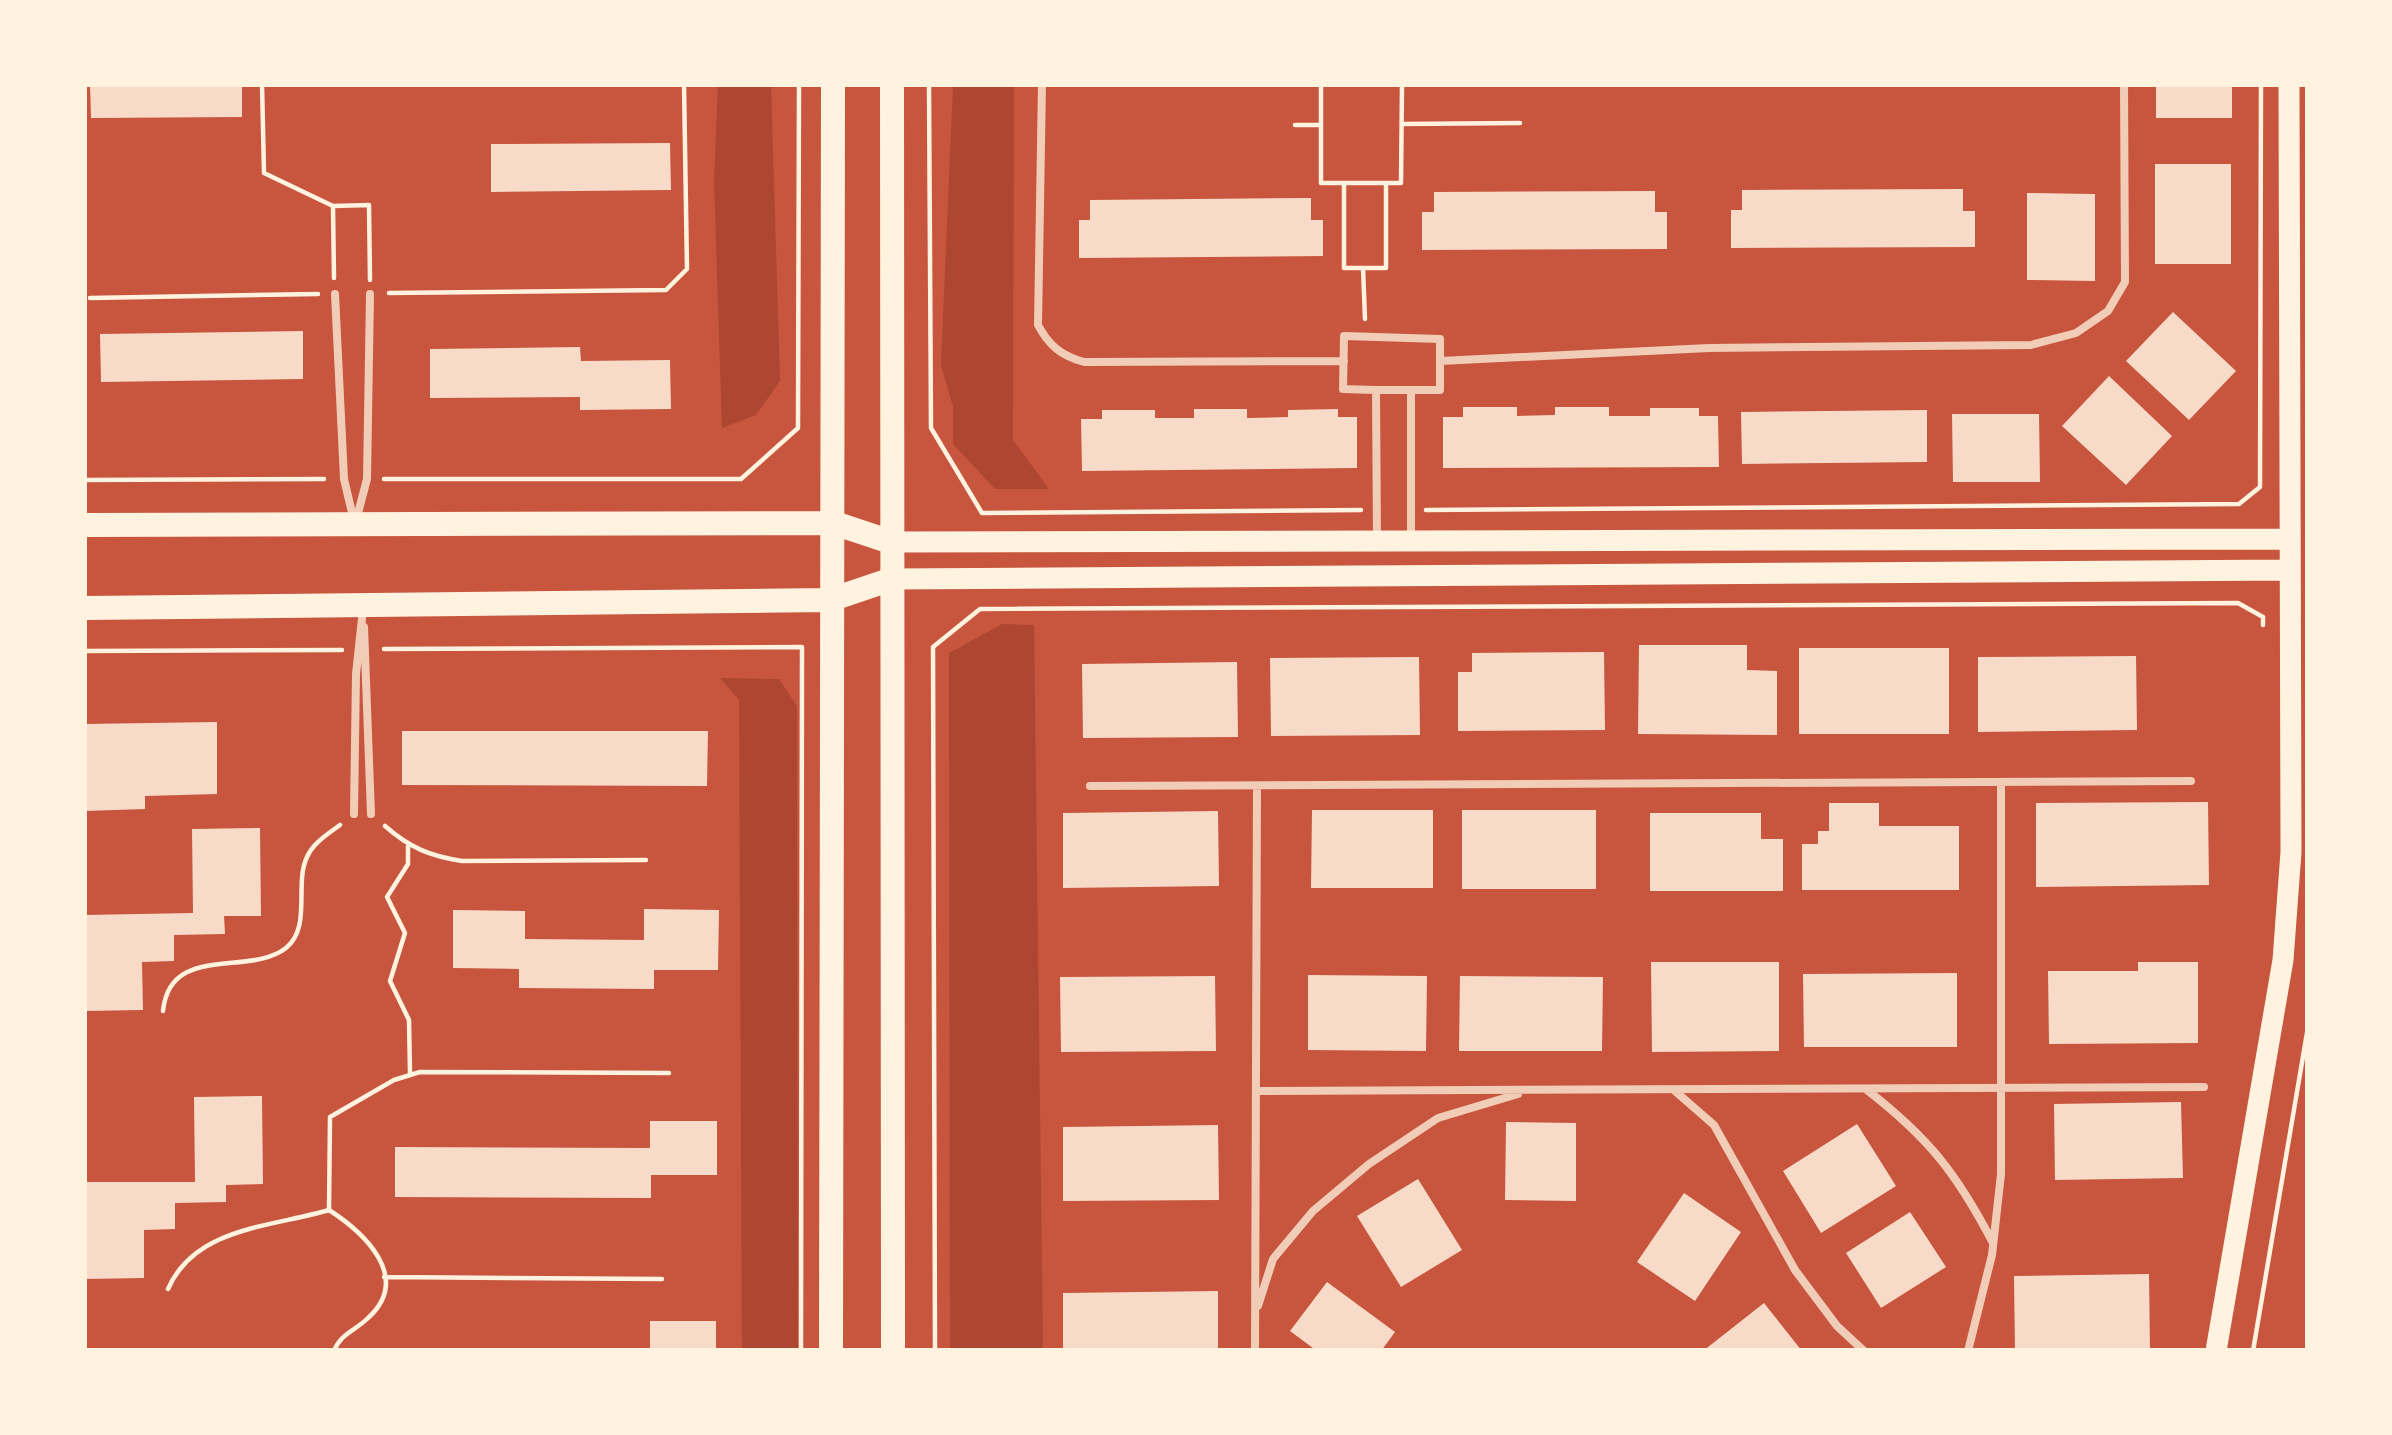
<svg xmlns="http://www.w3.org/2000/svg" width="2392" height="1435" font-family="'Varela Round',sans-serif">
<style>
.green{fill:#ae4732}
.building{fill:#f7dbc8}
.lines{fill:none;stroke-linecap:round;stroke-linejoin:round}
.path{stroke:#fff3e0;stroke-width:4.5}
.service{stroke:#f1ccb7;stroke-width:8}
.secondary{stroke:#fff3e0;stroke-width:21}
.primary{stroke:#fff3e0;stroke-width:24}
</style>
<rect width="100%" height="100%" fill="#c8553d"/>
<!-- green -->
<path class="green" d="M718 84H771L780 381 756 415 722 428 714 180Z
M953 84H1014L1013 440 1049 489H995L953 444V407L941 365Z
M1002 624 1034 625 1043 1351H950L949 653Z
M720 678 779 679 797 706 798 1351H742L739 700Z"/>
<!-- building -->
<path class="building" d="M90 84H242V117L91 118Z
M2156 84H2232V118H2156Z
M670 143 671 190 491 192V144Z
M2155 164H2231V264H2155Z
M1963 189V211H1975V247L1731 248V210H1742V190Z
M1655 191V212H1667V249L1422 250V212H1434V192Z
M2027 193 2095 194V281L2027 280Z
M1311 198V220H1323V256L1079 258V220H1090V200Z
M2173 312 2236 371 2189 420 2126 361Z
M303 331V379L101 382 100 334Z
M580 347 581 361 670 360 671 409 580 410V397L430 398V349Z
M2109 376 2172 436 2126 485 2062 426Z
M1463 407H1517V416L1555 415V407H1609V416H1650V408H1699V416H1718L1719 467 1443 468V417H1463Z
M1194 409H1247V418L1288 417V410L1338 409V417H1357V468L1082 471 1081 419H1102V410H1155V418H1194Z
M1927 410V462L1742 464 1741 412Z
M1952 414H2039L2040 482H1953Z
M1639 645H1747V670L1777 671V735L1638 734Z
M1799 648H1949V734H1799Z
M1604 652 1605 730 1458 731V672H1472V653Z
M2136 656 2137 730 1978 732V657Z
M1419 657 1420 735 1271 736 1270 658Z
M1237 662 1238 737 1083 738 1082 664Z
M217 722V794L145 796V809L84 811V724Z
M402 731H708L707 786 402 785Z
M2208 802 2209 885 2036 887V803Z
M1829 803H1879V826H1959V890H1802V844H1818V831H1829Z
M1312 810H1433V888H1311Z
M1462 810H1596V889H1462Z
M1218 811 1219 886 1063 888V813Z
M1650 813H1761V839H1783V891H1650Z
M260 828 261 916H224L225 934 174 935V961L142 962 143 1010 84 1011V915L193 913 192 829Z
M644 909 719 910 718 970H654V989L519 988V969L453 968V910L525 911V939L644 940Z
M1651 962H1779V1051L1652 1052Z
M2138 962H2198V1043L2049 1044 2048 971H2138Z
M1957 973V1047H1804L1803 974Z
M1308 975 1427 976 1426 1051 1308 1050Z
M1215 976 1216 1051 1061 1052 1060 977Z
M1460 976 1603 977 1602 1051H1459Z
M262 1096 263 1184 226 1185V1202L175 1203V1229L144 1230V1278L84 1279V1182H195L194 1097Z
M2181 1102 2183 1178 2055 1180 2054 1104Z
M650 1121H717V1175H651V1198L395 1197V1147L650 1148Z
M1506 1122 1576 1123V1201L1505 1200Z
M1857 1124 1896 1186 1821 1233 1783 1171Z
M1218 1125 1219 1200 1063 1201V1127Z
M1418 1179 1462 1250 1401 1287 1357 1216Z
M1684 1193 1741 1232 1695 1301 1637 1262Z
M1910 1212 1946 1267 1881 1308 1846 1253Z
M2149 1274 2150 1351H2015L2014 1276Z
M1327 1282 1395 1332 1381 1351H1317L1290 1331Z
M1218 1291V1351H1063V1293Z
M1764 1303 1802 1351H1703Z
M650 1321H716V1351H650Z"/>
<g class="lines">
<!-- path -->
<path class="path" d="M262 84 264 173 333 206 369 205 370 280
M929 84 931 428 982 513 1361 510
M1321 84V183H1344
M1402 124 1520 123
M1295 125H1321
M1386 183H1401L1402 84
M333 206 334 278
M1363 268H1386V183H1344V268H1363L1365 319
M389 293 666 290 687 269 684 84
M90 298 318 294
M384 479H741L798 428 799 84
M84 480 324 479
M1426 510 2239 504 2260 487 2261 84
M384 649 802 647 801 1351
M84 651 342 650
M385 826C410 848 430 856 462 861L646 860
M408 846V864L387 897 405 933 390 981 409 1020 410 1073
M163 1011C170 943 249 977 286 948 312 927 294 884 307 857 313 843 328 834 340 825
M384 1277 662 1279
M168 1289C195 1227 272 1227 329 1210
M334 1351C341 1333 355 1331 368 1318 413 1277 363 1232 329 1210L330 1117 394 1080 420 1072 669 1073
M935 1351 933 647 980 609 2238 603 2263 617V625
M2253 1351 2308 1027"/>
<!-- service -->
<path class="service" d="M1042 84 1038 325C1049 346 1062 356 1084 362L1344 361
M335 294 344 479 353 517
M1440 361 1709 348 2031 345 2076 333 2108 311 2125 282 2124 84
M1376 390H1411
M357 517 367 479 370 294
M1377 540 1376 390 1343 389 1344 336 1440 339V390H1411V540
M364 627 371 814
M1090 786 2191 781
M354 814 356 674 363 609
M1867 1090C1929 1138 1957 1174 1993 1243
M1256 1091 2204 1087
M1675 1091 1714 1125 1795 1270 1837 1326 1864 1351
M1258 1306 1273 1259 1313 1211 1369 1164 1438 1118 1518 1094
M1255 1351 1257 786
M1968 1351 1992 1255 2001 1174V785"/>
<!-- secondary -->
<path class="secondary" d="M891 542 2289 539
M892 579 2290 570
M2216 1351 2283 960 2291 852 2289 84"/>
<!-- primary -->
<path class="primary" d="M892 84 893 1351
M84 525 834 523 891 542
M84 608 830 600 892 579
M831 1351 833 84"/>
</g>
<!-- border -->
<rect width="2392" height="1435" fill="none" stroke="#fff3e0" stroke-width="174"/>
</svg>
